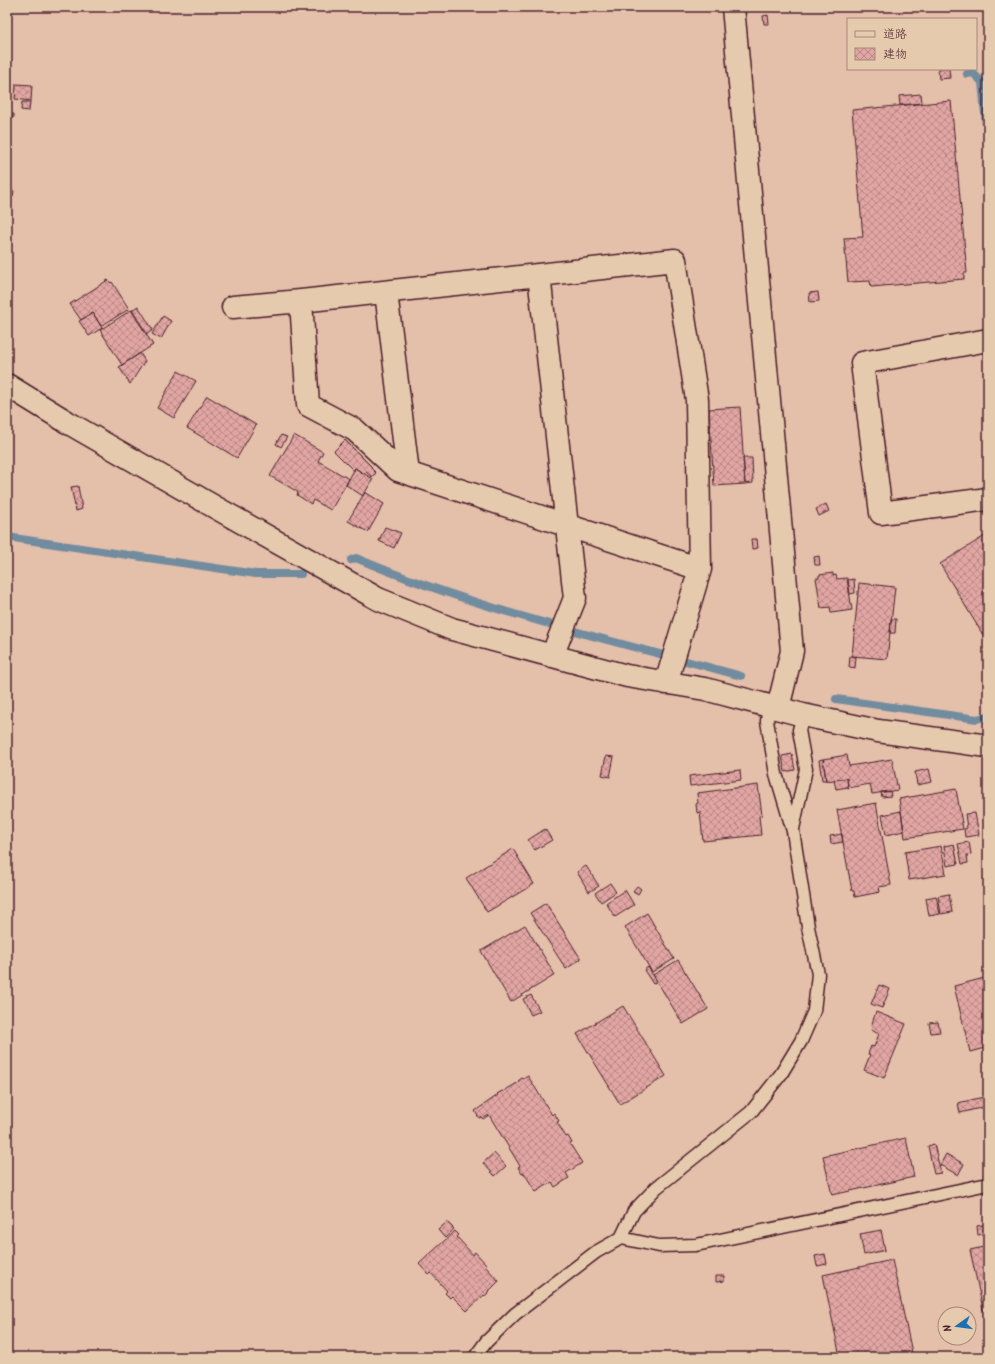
<svg xmlns="http://www.w3.org/2000/svg" width="995" height="1364" font-family="Kalam,'Klee One',sans-serif">
<style>
.lines{fill:none;stroke-linecap:round;stroke-linejoin:round}
.stream{stroke:#718c9f;stroke-width:8}
.building{fill:url(#building-cross-hatch);stroke:#4a1f2b}
.service-casing{stroke:#4a1f2b;stroke-width:15}
.minor-casing{stroke:#4a1f2b;stroke-width:25}
.service{stroke:#e6caad;stroke-width:12}
.minor{stroke:#e6caad;stroke-width:22}
</style>
<defs>
<pattern id="building-cross-hatch" width="8" height="8" patternUnits="userSpaceOnUse"><rect width="8" height="8" fill="#e1a6a3"/><path d="M0 0l8 8M0 8l8-8" fill="none" stroke="#b88785"/></pattern>
</defs>
<rect width="100%" height="100%" fill="#e4bfaa"/>
<filter id="ink" filterUnits="userSpaceOnUse"><feTurbulence type="fractalNoise" baseFrequency=".025" numOctaves="2"/><feDisplacementMap in="SourceGraphic" scale="8" xChannelSelector="R" yChannelSelector="G"/><feConvolveMatrix kernelMatrix="1 2 1 2 8 2 1 2 1" color-interpolation-filters="sRGB"/></filter>
<g filter="url(#ink)">
<g class="lines">
<!-- stream -->
<path class="stream" d="M967 74 973 73 982 82 988 146
M7 537 256 574H301
M351 560 356 558C480 611 612 640 741 676
M836 699 977 719 988 716"/>
</g>
<!-- building -->
<path class="building" d="M768 15 769 24H764L763 16Z
M938 69H949L950 78 939 79Z
M16 84 32 85 31 101 15 99Z
M921 94 922 103 900 105 899 96Z
M951 101 967 273H964V279L871 287 870 281 848 282 844 238 863 237 852 110Z
M22 102H30L29 111 21 110Z
M7 114H14V117H7Z
M7 189 14 191 13 196 7 195Z
M108 280 111 283 112 282 129 309 101 326 93 313 81 320 70 304Z
M818 292 819 301 810 302 809 293Z
M138 306 153 330 147 334 132 310Z
M131 310 153 345 122 365 100 330Z
M93 313 102 328 89 336 79 321Z
M163 316 171 321 161 339 152 334Z
M140 353 145 361 130 384 119 367Z
M178 371 196 381 174 418 157 408Z
M207 396 256 425 237 458 187 428Z
M740 407 745 484 714 486 709 409Z
M281 435 287 437 281 447 276 444Z
M294 435 323 452 318 461 349 479 331 510 313 500 311 504 297 495 298 492 270 476Z
M345 440 372 467 371 468 376 473 372 477 366 472 364 474 355 468 354 471 334 451Z
M743 458H752L753 483 745 484Z
M355 468 373 479 363 496 346 485Z
M78 486 82 509 76 511 71 487Z
M365 492 384 504 368 532 348 521Z
M826 504 829 511 819 516 816 509Z
M385 527 401 533 394 548 379 541Z
M988 534V590L985 592 988 597V632L983 635 940 564Z
M751 539H757L758 548 752 549Z
M819 556 820 565H815L814 557Z
M833 573V576L836 575 837 579 847 578 852 610 831 613 830 607 821 608 816 578H819V575Z
M854 579 855 593 850 594 848 580Z
M859 583 895 587 887 659 852 656Z
M891 619H896L895 633H890Z
M988 632V639L986 640 983 635Z
M850 656 856 657 855 668 849 667Z
M792 754 795 770 785 772 782 756Z
M847 755 849 766 892 759 898 790 872 794 870 784 848 788 847 778 826 781 823 759Z
M606 756 614 757 610 777 602 775Z
M823 759 826 780H822L819 760Z
M929 769 932 782 917 785 915 772Z
M740 770 741 780 690 786 689 776Z
M847 778 848 787 836 789 834 780Z
M758 785 762 815 759 816 761 835 703 841 700 812 697 813 696 804 698 803 697 793Z
M956 789 963 829 905 838 899 799Z
M890 791 891 796 882 797 881 792Z
M876 803 891 885 879 887 880 892 855 897 854 891H852L837 810Z
M901 811 904 831 886 835 882 815Z
M975 813 979 835 965 837 964 829 967 828 965 814Z
M545 829 552 840 535 850 528 840Z
M842 834 843 842 831 844 830 836Z
M969 842 971 854 967 855 968 863 962 864 958 844Z
M954 844 958 864 947 866 944 846Z
M941 846 946 874 909 880 905 852Z
M513 849 534 884 487 912 466 878Z
M586 866 599 886 589 892 577 872Z
M610 883 616 892 601 902 595 893Z
M637 886 641 889 638 894 633 891Z
M625 890 634 905 615 917 606 903Z
M949 894 952 912 941 914 938 896Z
M936 896 940 914 929 916 926 898Z
M546 903 581 959 566 969 530 913Z
M647 913 674 959 652 972 625 927Z
M525 925 555 975 511 1002 481 951Z
M678 960 708 1009 683 1024 653 975Z
M648 967 657 981 653 984 644 970Z
M988 977V1047L970 1052 954 986Z
M879 985 890 989 882 1008 871 1004Z
M531 995 540 1011 531 1015 523 999Z
M623 1006 666 1076 620 1104 577 1034Z
M876 1012 906 1024 884 1078 864 1070 870 1055 868 1054 871 1046 874 1047 879 1034 871 1030 872 1027 871 1026Z
M938 1022 940 1032 931 1033 929 1023Z
M528 1076 552 1115 554 1113 559 1121 557 1122 566 1137 568 1136 572 1143 570 1144 582 1163 566 1173 569 1178 555 1187 552 1182 536 1192 524 1173 522 1174 518 1167 520 1166 489 1115 483 1119 481 1117 479 1118 475 1111 498 1095 497 1094 502 1091V1092L519 1082 518 1081 522 1078 523 1079Z
M988 1096V1106L960 1113 958 1103Z
M906 1138 914 1177 832 1195 823 1156Z
M934 1144 941 1173 934 1174 928 1146Z
M494 1153 506 1166 495 1176 483 1163Z
M946 1154 964 1164 958 1175 940 1165Z
M447 1222 454 1229 445 1238 438 1230Z
M988 1224V1233L978 1235 977 1226Z
M881 1230 885 1250 864 1255 860 1234Z
M455 1231 459 1235 457 1237 473 1255 475 1252 486 1264 485 1266 499 1281 487 1293 488 1294 485 1297 484 1295 467 1311 452 1296 450 1298 445 1293 447 1291 431 1273 429 1275 419 1264Z
M988 1246V1332L970 1250Z
M825 1254 827 1264 817 1266 815 1256Z
M892 1260 913 1357H840L823 1275Z
M716 1276H724V1281L716 1282Z"/>
<g class="lines">
<defs>
<path id="service" d="M793 829 806 769 799 730 803 715
M621 1238 659 1246 696 1245 988 1184
M475 1357 486 1342 515 1314 596 1252 621 1238 634 1211 656 1188 751 1112 781 1074 801 1041 814 1011 818 974 808 927 793 831 776 774 767 721 769 705"/>
<path id="minor" d="M733 7 792 651 778 708
M539 275 575 598 552 656
M386 292 408 473
M301 301 308 405 355 430 398 470 700 569
M233 307 301 301 675 260 697 400 700 569 666 683
M988 340 862 363 881 513 988 499
M7 385 67 422 213 506 378 599 452 629 627 676 705 689 803 715 878 731 988 746"/>
</defs>
<!-- service casing -->
<use href="#service" class="service-casing"/>
<!-- minor casing -->
<use href="#minor" class="minor-casing"/>
<!-- service -->
<use href="#service" class="service"/>
<!-- minor -->
<use href="#minor" class="minor"/>
</g>
</g>
<!-- margin -->
<rect width="995" height="1364" fill="none" stroke="#e6caad" stroke-width="24"/>
<rect x="12" y="12" width="971" height="1340" fill="none" stroke="#4a1f2b" stroke-width="1.5" filter="url(#ink)"/>
<!-- legend -->
<rect x="847" y="18" width="130" height="52" fill="#e6caad" stroke="#a88679"/>
<rect x="855" y="31" width="20" height="6" fill="#e6caad" stroke="#a88679"/>
<text x="883" y="38" font-size="12" fill="#4a1f2b">道路</text>
<rect x="855" y="48" width="20" height="12" fill="url(#building-cross-hatch)" stroke="#a88679"/>
<text x="883" y="58" font-size="12" fill="#4a1f2b">建物</text>
<!-- north arrow -->
<g transform="translate(957 1326) rotate(256)"><circle r="19" fill="#e6caad" stroke="#a88679"/>
<path d="M0-3L7 15L0 10L-7 15Z" fill="#1f6fb2"/>
<text y="-6" font-size="11" font-weight="bold" text-anchor="middle" fill="#4a1f2b">N</text>
</g>
</svg>
